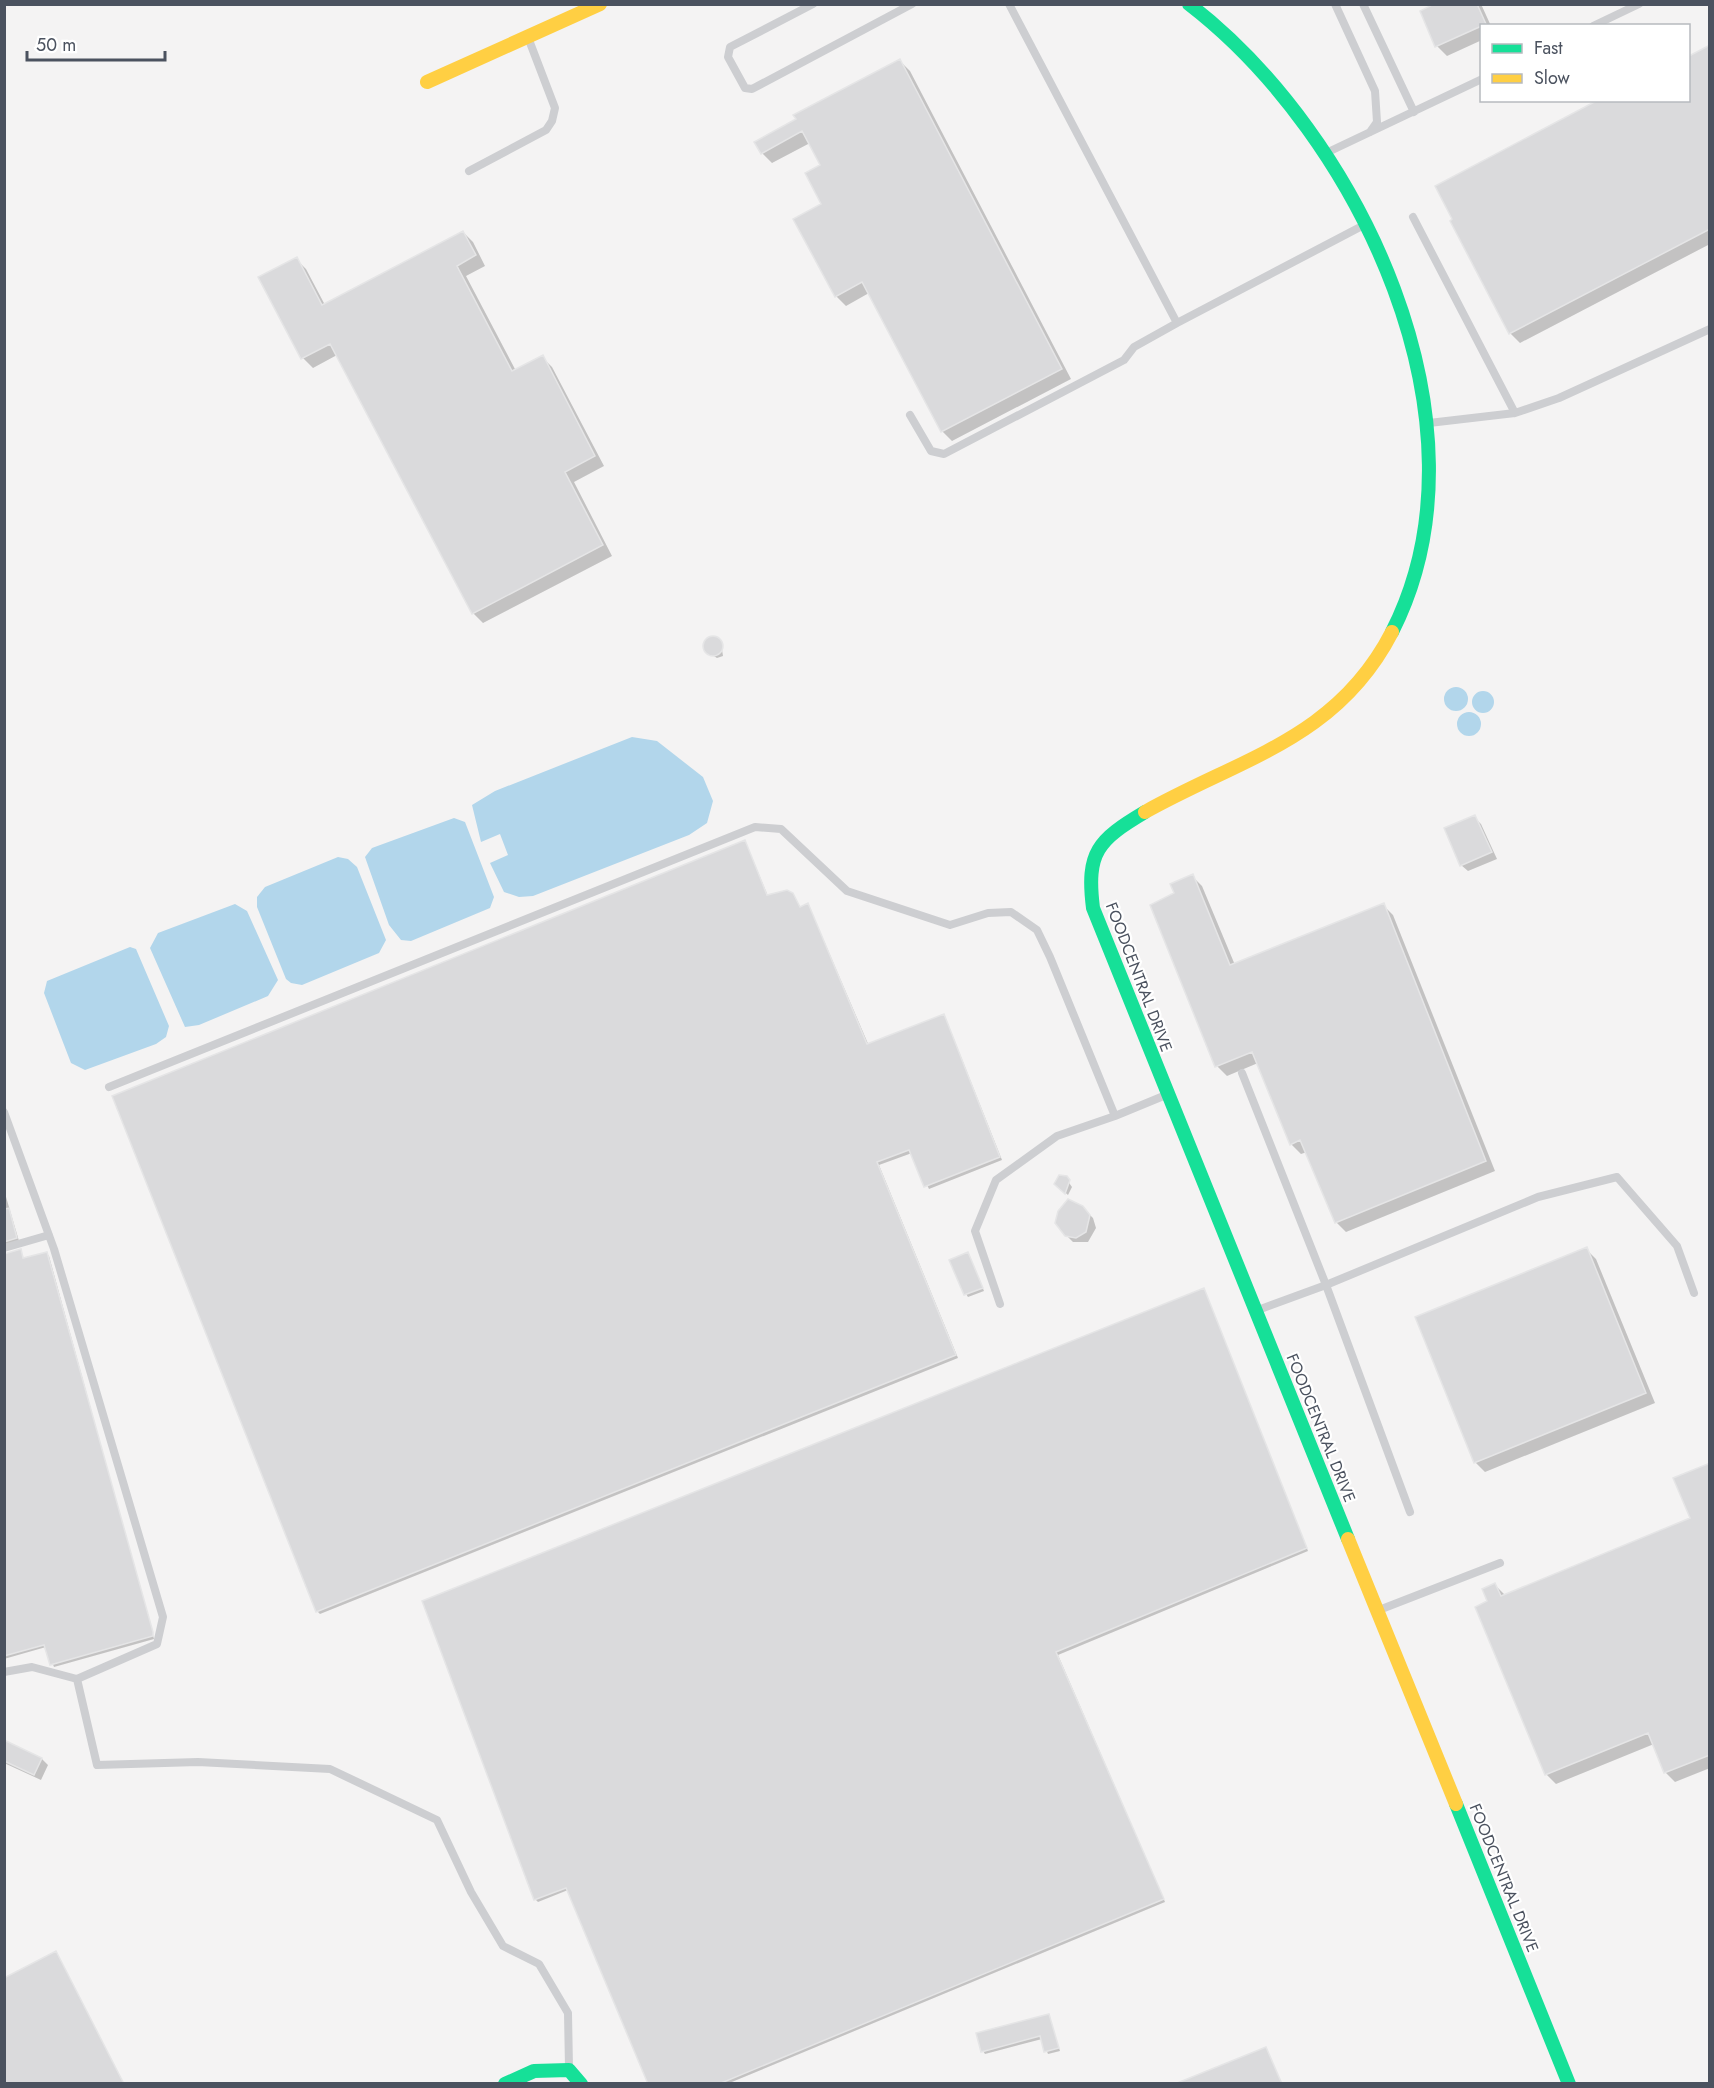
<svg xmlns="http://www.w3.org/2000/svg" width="1714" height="2088" font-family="Jost,sans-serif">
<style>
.water{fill:#b2d6eb}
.shadow{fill:#0003}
.building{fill:#dadadc;stroke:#e5e5e6;stroke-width:1.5}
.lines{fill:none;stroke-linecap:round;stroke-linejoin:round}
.lane{stroke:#cdced1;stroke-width:8}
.fast{stroke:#16e098;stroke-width:14}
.slow{stroke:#ffcf43;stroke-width:14}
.labels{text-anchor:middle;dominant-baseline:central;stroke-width:4.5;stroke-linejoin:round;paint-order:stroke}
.street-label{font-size:16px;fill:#4b525f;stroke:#fff}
</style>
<rect width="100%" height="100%" fill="#f4f3f3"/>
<!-- water -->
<path class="water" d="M1444 699a12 12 0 1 1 24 0a12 12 0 1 1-24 0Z
M1472 702a11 11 0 1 1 22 0a11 11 0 1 1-22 0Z
M1457 724a12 12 0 1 1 24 0a12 12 0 1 1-24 0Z
M632 737 657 741 703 777 713 801 707 823 689 835 533 896 519 897 504 892 490 863 508 855 500 834 481 842 472 805 495 791Z
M454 818 465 822 494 897 490 908 411 941 401 940 389 925 365 857 372 848Z
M338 857 348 859 357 867 386 940 379 953 302 985 291 983 286 979 257 907V897L265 887Z
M235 904 247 911 278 980 268 996 199 1025 185 1027 150 948 158 933Z
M130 947 136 949 169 1026 166 1037 156 1044 85 1070 71 1063 44 993 47 981Z"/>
<!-- shadow -->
<path class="shadow" d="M1438 4H1481L1491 26H1482V40L1447 56 1437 46Z
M1710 47V244L1520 343 1510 333 1688 100V58Z
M900 61 910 71 1071 379 952 441 942 431 869 293 846 306 836 296 823 205 822 166 810 143 772 163 762 153Z
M463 232 473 242 485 266 466 276 516 371 542 357 552 367 604 466 574 482 612 556 483 623 473 613 337 355 313 368 303 358 296 259 306 269 325 305Z
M714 638 721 643 723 656 717 658 706 651 705 646 709 639Z
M1474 817 1481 824 1497 859 1468 871 1461 865Z
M745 841 768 896 792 895 801 908 808 905 810 908 869 1046 943 1016 946 1019 1002 1160 929 1189 912 1153 879 1165 958 1358 320 1614 317 1611Z
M1192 876 1202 886 1235 965 1383 905 1393 915 1495 1171 1346 1232 1336 1222 1307 1152 1301 1154 1291 1144 1258 1063 1227 1076 1217 1066 1176 894Z
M1067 1180 1072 1187 1068 1195 1056 1184Z
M4 1190 19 1241 4 1245Z
M1086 1211 1093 1218 1096 1228 1088 1242H1073L1058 1227 1057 1217Z
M1586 1249 1596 1259 1655 1403 1485 1472 1475 1462Z
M20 1251 25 1260 46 1253 49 1256 154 1639 54 1667 46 1647 4 1659V1255Z
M968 1254 984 1291 968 1297 966 1294Z
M1204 1290 1308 1551 1058 1655 1165 1902 727 2084H650L568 1890 538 1902 536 1900 423 1601Z
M1710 1464V1768L1675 1782 1665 1772 1654 1744 1556 1784 1546 1774 1489 1602 1495 1585 1506 1596 1691 1519Z
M4 1741 42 1759 48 1765 41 1780 4 1763Z
M58 1956 124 2084H4Z
M1049 2016 1060 2051 1048 2054 1042 2039 985 2054 983 2051Z"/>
<!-- building -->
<path class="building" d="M1434 4H1477L1486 24 1435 47 1420 11Z
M1710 45V229L1509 334 1450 221 1452 219 1435 186 1598 100H1689V56Z
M900 59 1062 369 941 432 862 282 835 297 793 219 821 204 805 173 820 165 802 131 761 154 754 142 796 119 793 115Z
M463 231 476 255 457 266 512 371 543 355 595 456 565 472 603 545 472 614 330 344 301 359 258 277 297 257 322 305Z
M703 646a10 10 0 1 1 20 0a10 10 0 1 1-20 0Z
M1475 815 1492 852 1460 866 1444 828Z
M745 840 767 895 787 890 793 893 800 907 808 903 867 1044 944 1014 1000 1157 924 1187 909 1150 877 1162 956 1355 316 1612 112 1096Z
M1193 874 1230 965 1384 903 1486 1161 1335 1223 1300 1140 1290 1145 1252 1052 1215 1067 1150 905 1174 893 1170 884Z
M1059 1175 1067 1176 1070 1180 1065 1194 1054 1184Z
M1068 1199 1083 1206 1090 1215 1086 1232 1076 1238 1065 1236 1055 1223 1058 1211Z
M9 1208 17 1238 4 1242V1209Z
M1587 1247 1646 1393 1474 1463 1415 1317Z
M21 1249 23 1258 47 1252 153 1632V1636L50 1665 44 1645 4 1656V1254Z
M968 1252 983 1288 964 1295 949 1260Z
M1204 1288 1307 1548 1056 1652 1164 1899 719 2084H648L566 1888 534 1900 422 1601Z
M1710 1463V1755L1664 1773 1648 1733 1545 1775 1475 1607 1487 1601 1482 1589 1495 1583 1501 1596 1690 1518 1673 1478Z
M4 1740 42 1758 34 1775 4 1761Z
M56 1951 124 2084H4V1978Z
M1049 2014 1059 2048 1044 2052 1040 2036 981 2052 976 2033Z
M1266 2047 1282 2084H1178L1177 2083Z"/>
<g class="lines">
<!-- lane -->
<path class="lane" d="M813 4 730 47 728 57 745 88 752 89 912 4
M1009 4 1177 323
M1335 4 1375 91 1377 122 1370 132
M1363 4 1414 112
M1593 26 1639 4
M1326 153 1482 79
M469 171 546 130 552 121 555 108 529 40
M1413 217 1515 413
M910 415 931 451 944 454 1124 360 1134 347 1177 323 1364 225
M1429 423 1515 413 1559 398 1710 329
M1242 1073 1326 1285 1538 1197 1617 1177 1677 1246 1694 1293
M109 1087 755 827 781 829 847 891 950 925 988 913 1011 912 1037 930 1050 957 1115 1116 1166 1095
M4 1112 54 1249 163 1617 157 1644 77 1679 32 1667 4 1672
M4 1248 49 1235
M1000 1304 975 1231 996 1180 1057 1136 1115 1116
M1258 1310 1326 1285 1410 1512
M1379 1610 1500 1563
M77 1679 97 1765 198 1762 330 1769 437 1820 471 1892 503 1946 539 1964 568 2013 569 2068"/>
<!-- fast -->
<path class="fast" d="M1189 4C1359 135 1498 424 1392 632
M1145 812C1098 840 1086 852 1093 908L1348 1539
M1456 1804 1569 2084
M505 2084 534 2071 569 2070 581 2084"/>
<!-- slow -->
<path class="slow" d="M427 82 600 4
M1145 812C1241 758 1337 739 1392 632
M1348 1539 1456 1804"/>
</g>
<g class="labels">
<!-- street labels -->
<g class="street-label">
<text transform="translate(1139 977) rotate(69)">FOODCENTRAL DRIVE</text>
<text transform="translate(1321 1428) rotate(68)">FOODCENTRAL DRIVE</text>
<text transform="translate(1504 1878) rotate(68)">FOODCENTRAL DRIVE</text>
</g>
</g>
<!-- border -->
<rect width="1714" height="2088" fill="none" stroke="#4b525f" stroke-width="12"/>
<!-- legend -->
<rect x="1480" y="24" width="210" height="78" fill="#ffffff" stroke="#b7babf" stroke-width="1.5"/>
<rect x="1492" y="44" width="30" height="9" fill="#16e098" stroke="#b7babf" stroke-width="1.5"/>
<text x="1534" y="54" font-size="18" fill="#4b525f">Fast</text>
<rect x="1492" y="74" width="30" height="9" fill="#ffcf43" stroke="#b7babf" stroke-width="1.5"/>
<text x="1534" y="84" font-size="18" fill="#4b525f">Slow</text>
<!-- scale -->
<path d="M27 51v9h138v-9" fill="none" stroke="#4b525f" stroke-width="3"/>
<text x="36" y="51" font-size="18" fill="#4b525f" stroke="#ffffff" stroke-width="4.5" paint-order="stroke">50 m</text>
</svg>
